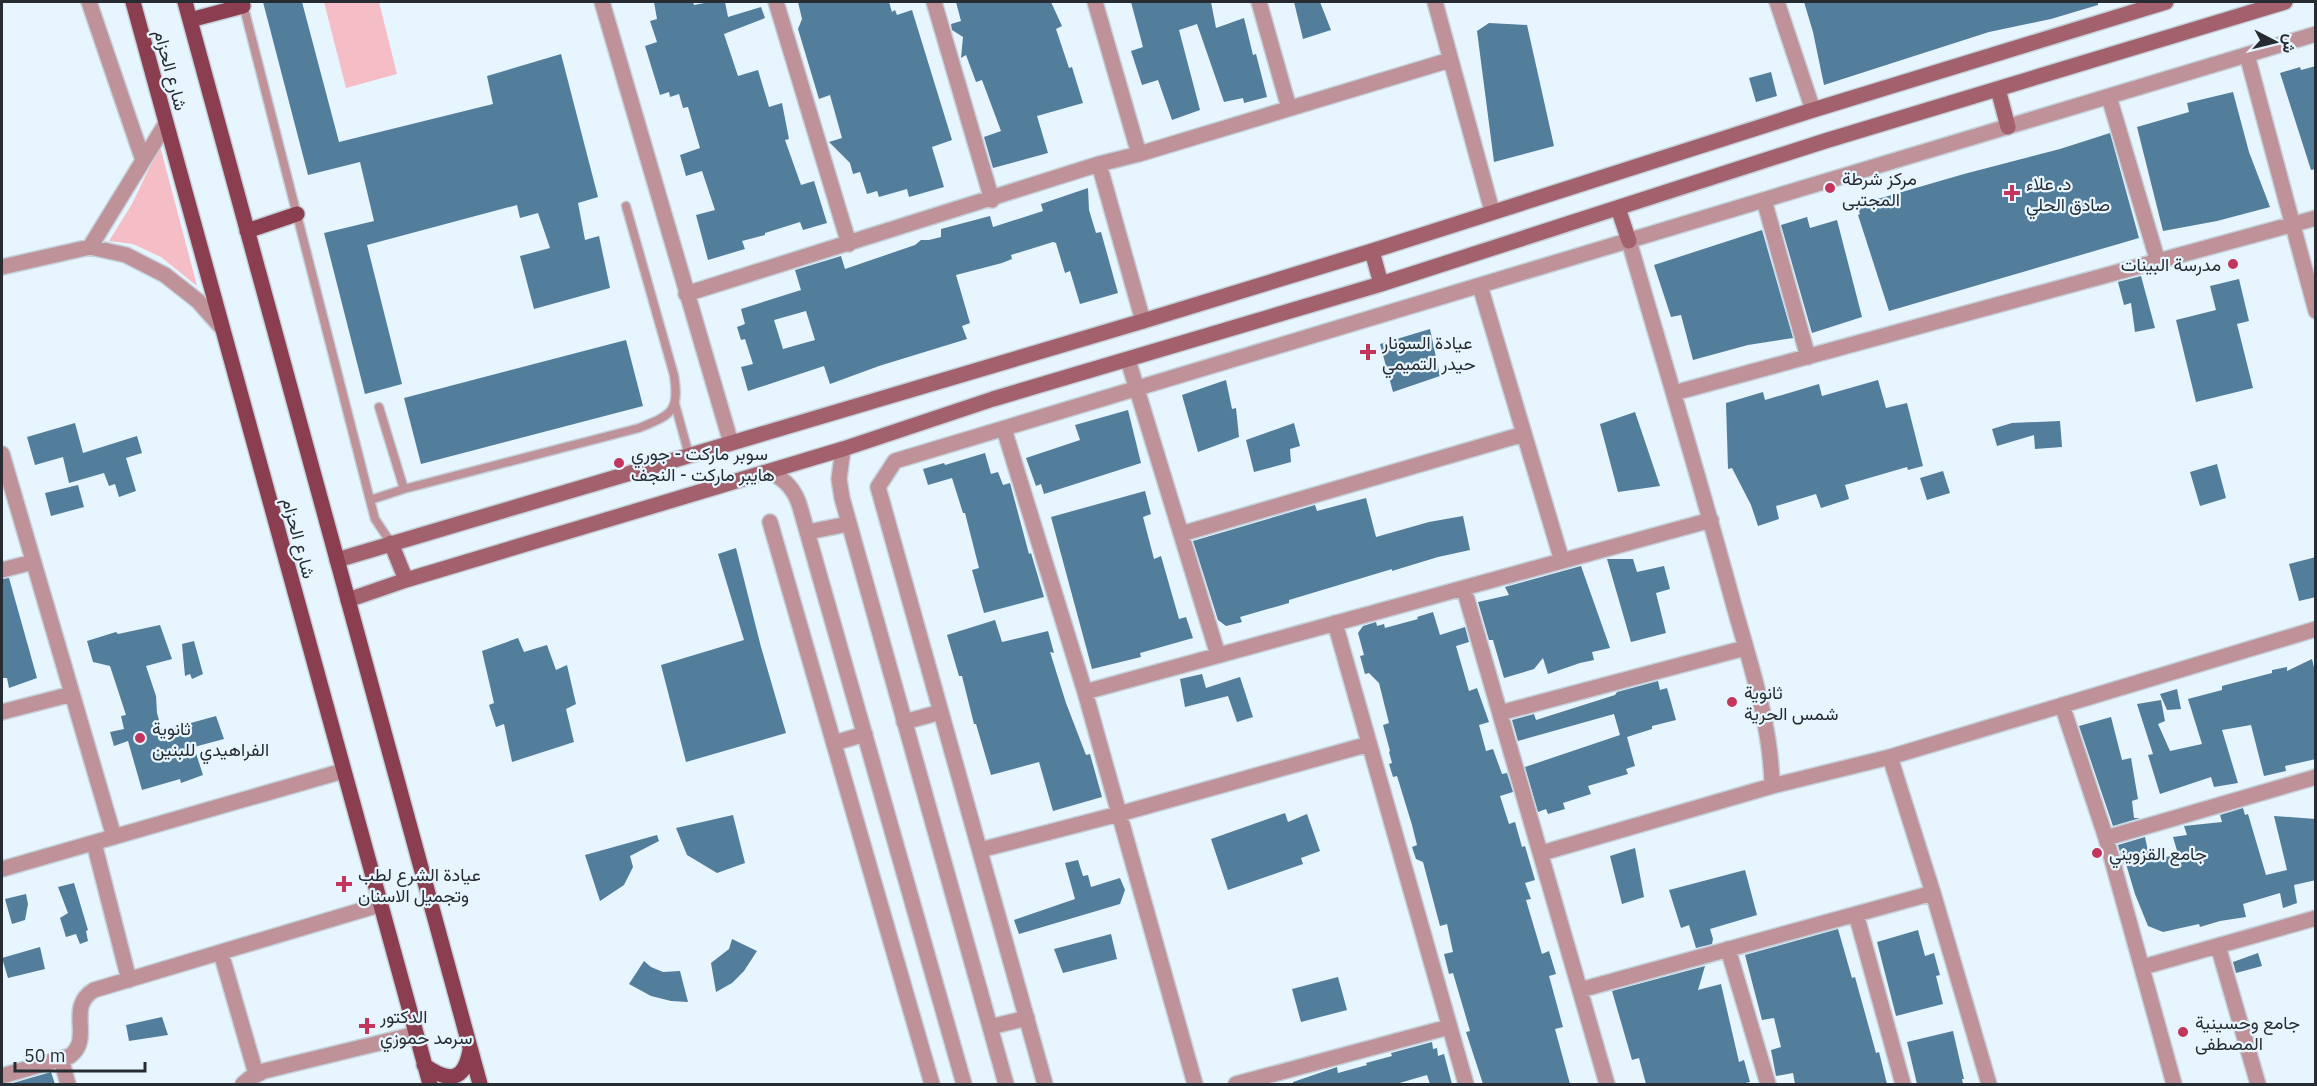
<svg xmlns="http://www.w3.org/2000/svg" width="2317" height="1086" font-family="'IBM Plex Sans',Vazirmatn,sans-serif">
<style>
.green{fill:#f5bdc5}
.building{fill:#527e9b;fill-rule:evenodd}
.lines{fill:none;stroke-linecap:round;stroke-linejoin:round}
.service-casing{stroke:#c4d1da;stroke-width:11}
.minor-casing{stroke:#c4d1da;stroke-width:18}
.tertiary-casing{stroke:#c4d1da;stroke-width:18}
.secondary-casing{stroke:#c4d1da;stroke-width:18}
.primary-casing{stroke:#c4d1da;stroke-width:18}
.service{stroke:#bf9198;stroke-width:8}
.minor{stroke:#bf9198;stroke-width:15}
.tertiary{stroke:#bf9198;stroke-width:15}
.secondary{stroke:#a2616d;stroke-width:15}
.primary{stroke:#8b3e4f;stroke-width:15}
.poi-dot{fill:#c4355e;stroke:#e7f5ff;stroke-width:2}
.labels{text-anchor:middle;dominant-baseline:central;stroke-width:4.5;stroke-linejoin:round;paint-order:stroke}
.street-label{font-size:18px;fill:#262c31;stroke:#e7f5ff}
.poi-label{font-size:18px;fill:#262c31;stroke:#e7f5ff;text-anchor:start}
</style>
<rect width="100%" height="100%" fill="#e7f5ff"/>
<!-- green -->
<path class="green" d="M324 2H379L397 74 346 88Z
M160 146 197 286 161 257 133 244 109 241 132 204Z"/>
<!-- building -->
<path class="building" d="M263 2H302L339 142 493 104 487 76 561 54 598 197 578 203 585 240 599 236 610 288 534 309 520 256 550 248 538 213 520 218 517 205 367 245 402 384 365 394 324 233 374 221 360 162 308 175Z
M654 2H693L694 5 710 2H725L728 17 761 7 765 18 724 34 738 76 758 70 769 107 782 103 789 139 785 140 801 185 814 181 827 223 803 230 800 222 765 233V235L742 241 745 249 708 260 696 215 715 210 702 171 686 176 680 155 700 148 688 107 683 108 679 94 670 97 669 92 660 95 645 46 657 42 650 21 657 19Z
M798 2H889L892 12 895 10 897 15 912 10 952 140 932 147 944 187 909 197 907 189 879 197 877 191 867 194 860 172 853 174 850 163 829 142 842 138 830 95 819 99 798 29 802 19Z
M956 2H1051L1062 26 1056 29 1069 68 1072 67 1083 103 1037 116 1048 153 993 168 984 137 1001 131 982 80 976 82 966 55 961 58 963 37 952 30 951 24 961 21Z
M1131 2H1211L1216 28 1244 18 1253 55 1256 54 1267 97 1244 103 1243 98 1224 102 1197 24 1179 30 1200 110 1172 120 1158 80 1142 85 1131 51 1143 47Z
M1294 2H1320L1331 30 1303 39Z
M1804 2H2098V5L2051 19 1989 32 1824 85 1813 32Z
M1489 23 1527 25 1554 146 1494 162 1477 31Z
M2316 66V169L2311 170 2280 73 2300 67 2301 70Z
M1771 72 1777 96 1756 102 1749 78Z
M2233 92 2249 152 2270 207 2217 221 2163 231 2137 127 2189 112 2187 103Z
M2110 133 2139 238 1889 311 1858 215 1860 214 1857 205 1964 174 2060 149Z
M1088 188 1089 210 1096 233 1101 232 1118 293 1080 304 1070 271 1065 273 1056 243 1053 242 1011 255 1012 259 1002 263 956 275 970 323 962 326 967 339 879 366 830 384 824 366 748 391 741 367 753 364 745 339 741 340 737 327 745 324 741 309 801 290 795 270 841 256 845 269 915 245 921 240H929L941 237V229L990 216 993 227 1043 211 1041 204ZM806 311 815 340 783 349 774 320Z
M1807 217 1810 228 1837 220 1862 317 1812 333 1781 225Z
M1762 230 1793 338 1748 345 1693 360 1681 315 1671 317 1654 265Z
M2141 276 2155 328 2135 332 2131 303 2124 305 2118 282Z
M2239 279 2249 321 2237 324 2253 388 2196 402 2176 320 2216 310 2210 286Z
M1430 329 1440 376 1393 392 1380 344Z
M626 340 643 406 421 464 404 398Z
M1226 380 1232 409 1236 408 1239 437 1198 452 1182 395Z
M1878 380 1886 408 1907 403 1923 466 1908 470 1907 467 1845 485 1849 499 1821 508 1816 494 1776 506 1779 519 1758 526 1751 505 1732 468 1728 469 1726 403 1763 392 1765 400 1819 384 1822 396Z
M1128 410 1141 463 1044 494 1041 484 1036 486 1026 458 1080 440 1075 425Z
M1635 412 1660 486 1618 492 1600 424Z
M2060 421 2062 447 2035 449 2034 435 1997 446 1992 429 2012 423Z
M75 423 83 453 137 436 142 453 126 458 136 491 119 497 115 484 109 486 104 473 69 483 63 457 35 465 27 437Z
M1294 423 1300 446 1290 449 1291 462 1254 472 1246 440Z
M985 453 991 474 998 472 1003 485 1010 483 1029 554 1031 553 1044 597 984 613 972 570 979 568 965 513H963L952 478 928 485 923 469 944 463 945 465Z
M2217 464 2226 498 2200 506 2190 472Z
M1943 471 1950 493 1927 500 1920 478Z
M78 485 84 507 51 516 45 493Z
M1145 491 1151 514 1143 517 1154 559 1161 556 1179 619 1186 617 1193 638 1140 653 1141 657 1092 669 1051 517Z
M1366 498 1376 537 1429 522 1463 516 1470 550 1438 557 1392 571V569L1289 600V603L1240 617 1242 622 1226 626 1218 620 1193 541 1315 505 1317 511Z
M736 548 761 647 786 733 686 762 661 665 744 640 718 554Z
M2316 557V597L2299 601 2289 564Z
M1607 559H1633L1637 572 1664 566 1670 589 1656 593 1666 633 1631 642Z
M1581 566 1610 648 1592 652 1594 660 1580 663 1548 674 1543 658 1534 669 1504 678 1493 640H1489L1478 602 1509 595 1505 587Z
M9 578 37 678 9 688 7 678H2V579Z
M1433 612 1440 635 1465 627 1469 642 1456 646 1469 691 1477 688 1489 722 1479 725 1486 751 1493 749 1502 774 1507 773 1513 792 1500 796 1509 824 1515 822 1522 847 1525 846 1535 880 1525 883 1531 899 1526 900 1542 954 1549 951 1556 974 1549 976 1563 1027 1555 1029 1570 1084H1483L1466 1032 1470 1031 1453 973 1449 974 1444 954 1453 952 1447 924 1440 926 1423 862 1416 859 1412 847 1417 845 1412 825 1397 776 1393 777 1389 764 1392 763 1389 752 1390 751 1383 725 1389 723 1379 683 1369 673 1365 674 1360 656 1364 655 1358 633 1363 626 1376 622 1377 626 1384 624 1385 628 1418 619 1417 617Z
M995 620 1002 642 1048 631 1054 653 1050 652 1066 703 1086 755 1090 754 1102 797 1053 811 1039 762 991 775 976 724H974L962 676H959L947 635Z
M160 625 172 659 146 666 156 696 157 713 162 731 216 716 224 739 194 747 203 775 181 783 180 779 142 790 128 741 114 746 110 732 124 729 121 716 126 715 110 666 93 662 87 641 116 632 118 634Z
M518 638 524 652 547 645 556 670 567 665 576 704 566 709 574 742 512 762 504 724 496 727 489 705 494 703 482 651Z
M194 641 203 674 192 679 190 674 185 676 182 644Z
M2312 659 2316 676V759L2285 766 2286 771 2264 776 2251 725 2222 730 2238 783 2214 787 2211 777 2160 794 2148 755 2153 754 2137 704 2161 700 2165 721 2158 724 2170 751 2202 744 2188 699 2222 690V686L2272 673V670L2287 667V671Z
M1202 674 1206 688 1240 677 1253 717 1237 722 1228 696 1185 707 1180 679Z
M1658 681 1660 690 1667 688 1676 720 1652 726V729L1627 737 1635 766 1626 769 1628 774 1588 786 1591 794 1563 803 1565 809 1548 814 1546 809 1538 812 1525 767 1620 735 1614 714 1518 741 1512 720 1534 714 1536 720 1615 695 1617 692Z
M2177 689 2181 709 2167 710 2160 694Z
M2111 717 2122 760 2131 758 2138 799 2132 801 2134 818H2140L2113 826 2079 726Z
M2243 808 2245 815 2248 814 2266 875 2287 870 2274 816 2316 819V880L2294 885 2297 903 2283 908 2280 893 2243 904 2246 917 2220 921 2200 927 2199 924 2163 932 2148 926 2135 894 2126 864 2124 865 2118 845 2145 837 2150 861 2178 854 2173 837 2187 835 2184 826 2222 822 2220 815Z
M1285 813 1288 822 1307 814 1320 851 1301 858 1303 864 1228 890 1211 839Z
M733 815 745 863 717 873 687 855 676 828Z
M657 835 659 841 630 856 633 867 624 885 600 901 585 855Z
M1635 848 1644 897 1622 904 1610 856Z
M1078 860 1083 876 1088 875 1091 887 1120 878 1125 890 1120 904 1019 934 1014 920 1075 899 1065 863Z
M1745 870 1757 915 1710 929 1713 939 1712 944 1696 948 1689 925 1681 928 1669 890Z
M74 883 88 930 86 931 88 941 80 944 76 934 66 937 60 918 68 913 58 887Z
M26 894 28 904 25 920 12 924 5 899Z
M1838 929 1852 978 1855 977 1876 1053 1879 1052 1887 1084H1795L1793 1073 1776 1076 1771 1050 1781 1047 1774 1018 1762 1020 1745 955Z
M1918 930 1925 956 1934 953 1940 975 1936 976 1943 1004 1896 1016 1877 942Z
M1111 934 1117 959 1063 973 1054 949Z
M732 939 757 951 744 971 732 983 716 992 711 963 729 949Z
M40 947 45 969 8 978 2 958Z
M2258 953 2262 966 2236 973 2233 962Z
M644 961 651 967 663 972 680 971 688 1002 671 1001 651 996 629 984Z
M1705 966 1698 990 1721 984 1739 1062 1744 1060 1750 1082 1741 1084H1646L1639 1058 1632 1060 1612 991Z
M1338 977 1347 1010 1301 1022 1292 989Z
M162 1017 168 1035 129 1041 126 1025Z
M1953 1031 1964 1079H1962L1963 1084H1917L1907 1042Z
M1432 1042 1433 1049 1437 1048 1438 1056 1444 1054 1452 1084H1430L1427 1075 1396 1084H1293V1082L1337 1067 1338 1073 1367 1065 1366 1063 1392 1056 1391 1053Z
M51 1072 55 1084H13V1083Z"/>
<g class="lines">
<defs>
<path id="service" d="M243 4 370 500
M675 404 689 455
M379 407 404 489
M391 543 375 519 370 500 404 489 639 428C671 415 680 412 674 375L626 206"/>
<path id="minor" d="M89 2 143 160
M602 2 731 443
M776 2 849 244
M934 2 992 200
M1095 2 1139 154
M1259 2 1289 108
M1435 2 1492 211
M1777 2 1813 110
M2247 55 2316 311
M2109 97 2158 262
M1099 164 1143 321
M1764 200 1808 357
M1629 241C1663 359 1699 477 1731 595 1748 658 1771 721 1772 786
M90 247 165 125
M2 267 90 247 126 255 165 275 198 301 221 327
M1480 286 1562 561
M686 294 1099 164 1139 154 1450 60
M1128 360 1218 655
M1674 393 2316 218
M1004 429 1085 692 1195 1084
M2 454 114 837
M770 522 932 1084
M1181 534 1524 434
M2 570 33 562
M1464 589 1607 1084
M1335 623 1466 1084
M1085 692 1711 520
M2062 705 2106 838 2174 1084
M2 712 72 694
M1500 713 1745 648
M1890 757 1933 893 1989 1084
M2106 838 2316 777
M94 843 129 980
M980 850 1119 814 1369 744
M1542 853 1772 786 1890 757 2316 629
M2 869 343 771
M1856 914 1903 1084
M2218 946 2258 1084
M1728 949 1768 1084
M221 953 256 1074
M2143 967 2316 918
M1580 990 1933 893
M61 1059 68 1084
M2 1076 70 1056C94 1038 65 1008 94 990L379 905
M243 1084 250 1078 264 1071 416 1034
M1236 1084 1449 1027"/>
<path id="tertiary" d="M843 449 839 479 842 498 1006 1084
M770 472C786 480 795 490 800 507L964 1084
M808 532 848 524
M904 722 941 712
M834 743 865 734
M990 1027 1027 1018
M1045 1084 878 487 895 461 2316 34"/>
<path id="secondary" d="M1998 89 2008 127
M1618 208 1629 241
M1372 251 1381 284
M391 543 406 580
M337 560 1143 321 1372 251 1813 110 2166 2
M348 600 406 580 843 449 993 399 1381 284 1825 141 2285 2"/>
<path id="primary" d="M133 2 430 1084
M185 2 480 1084
M190 20 243 6
M247 231 297 214
M424 1065C448 1082 464 1083 470 1050"/>
</defs>
<!-- service casing -->
<use href="#service" class="service-casing"/>
<!-- minor casing -->
<use href="#minor" class="minor-casing"/>
<!-- tertiary casing -->
<use href="#tertiary" class="tertiary-casing"/>
<!-- secondary casing -->
<use href="#secondary" class="secondary-casing"/>
<!-- primary casing -->
<use href="#primary" class="primary-casing"/>
<!-- service -->
<use href="#service" class="service"/>
<!-- minor -->
<use href="#minor" class="minor"/>
<!-- tertiary -->
<use href="#tertiary" class="tertiary"/>
<!-- secondary -->
<use href="#secondary" class="secondary"/>
<!-- primary -->
<use href="#primary" class="primary"/>
</g>
<!-- markers -->
<g class="poi-dot">
<circle cx="1830" cy="188" r="6"/>
<path d="M2009 184h6v6h6v6h-6v6h-6v-6h-6v-6h6z"/>
<circle cx="2233" cy="264" r="6"/>
<path d="M1365 343h6v6h6v6h-6v6h-6v-6h-6v-6h6z"/>
<circle cx="619" cy="463" r="6"/>
<circle cx="1732" cy="702" r="6"/>
<circle cx="140" cy="738" r="6"/>
<circle cx="2097" cy="853" r="6"/>
<path d="M341 875h6v6h6v6h-6v6h-6v-6h-6v-6h6z"/>
<path d="M364 1017h6v6h6v6h-6v6h-6v-6h-6v-6h6z"/>
<circle cx="2183" cy="1032" r="6"/>
</g>
<g class="labels">
<!-- street labels -->
<g class="street-label">
<text transform="translate(171 70) rotate(75)">شارع الحزام</text>
<text transform="translate(299 538) rotate(75)">شارع الحزام</text>
</g>
<!-- poi labels -->
<g class="poi-label">
<text x="1842" y="178">مركز شرطة<tspan x="1842" dy="21">المجتبى</tspan></text>
<text x="2026" y="183">د. علاء<tspan x="2026" dy="21">صادق الحلي</tspan></text>
<text x="2221" y="264" text-anchor="end">مدرسة البينات</text>
<text x="1382" y="342">عيادة السونار<tspan x="1382" dy="21">حيدر التميمي</tspan></text>
<text x="631" y="453">سوبر ماركت - جوري<tspan x="631" dy="21">هايبر ماركت - النجف</tspan></text>
<text x="1744" y="692">ثانوية<tspan x="1744" dy="21">شمس الحرية</tspan></text>
<text x="152" y="728">ثانوية<tspan x="152" dy="21">الفراهيدي للبنين</tspan></text>
<text x="2109" y="853">جامع القزويني</text>
<text x="358" y="874">عيادة الشرع لطب<tspan x="358" dy="21">وتجميل الاسنان</tspan></text>
<text x="380" y="1016">الدكتور<tspan x="380" dy="21">سرمد حموزي</tspan></text>
<text x="2195" y="1022">جامع وحسينية<tspan x="2195" dy="21">المصطفى</tspan></text>
</g>
</g>
<!-- border -->
<rect width="2317" height="1086" fill="none" stroke="#262c31" stroke-width="6"/>
<!-- north arrow -->
<g transform="translate(2275 42) rotate(97)" stroke="#e7f5ff" stroke-width="4.5" paint-order="stroke">
<path d="M0-4.5L10 22L0 15L-10 22Z" fill="#262c31"/>
<text y="-9" font-size="16" font-weight="bold" text-anchor="middle" fill="#262c31">ش</text>
</g>
<!-- scale -->
<path d="M15 1062v9h130v-9" fill="none" stroke="#262c31" stroke-width="3"/>
<text x="24" y="1062" font-size="18" fill="#262c31" stroke="#e7f5ff" stroke-width="4.5" paint-order="stroke">50 m</text>
</svg>
